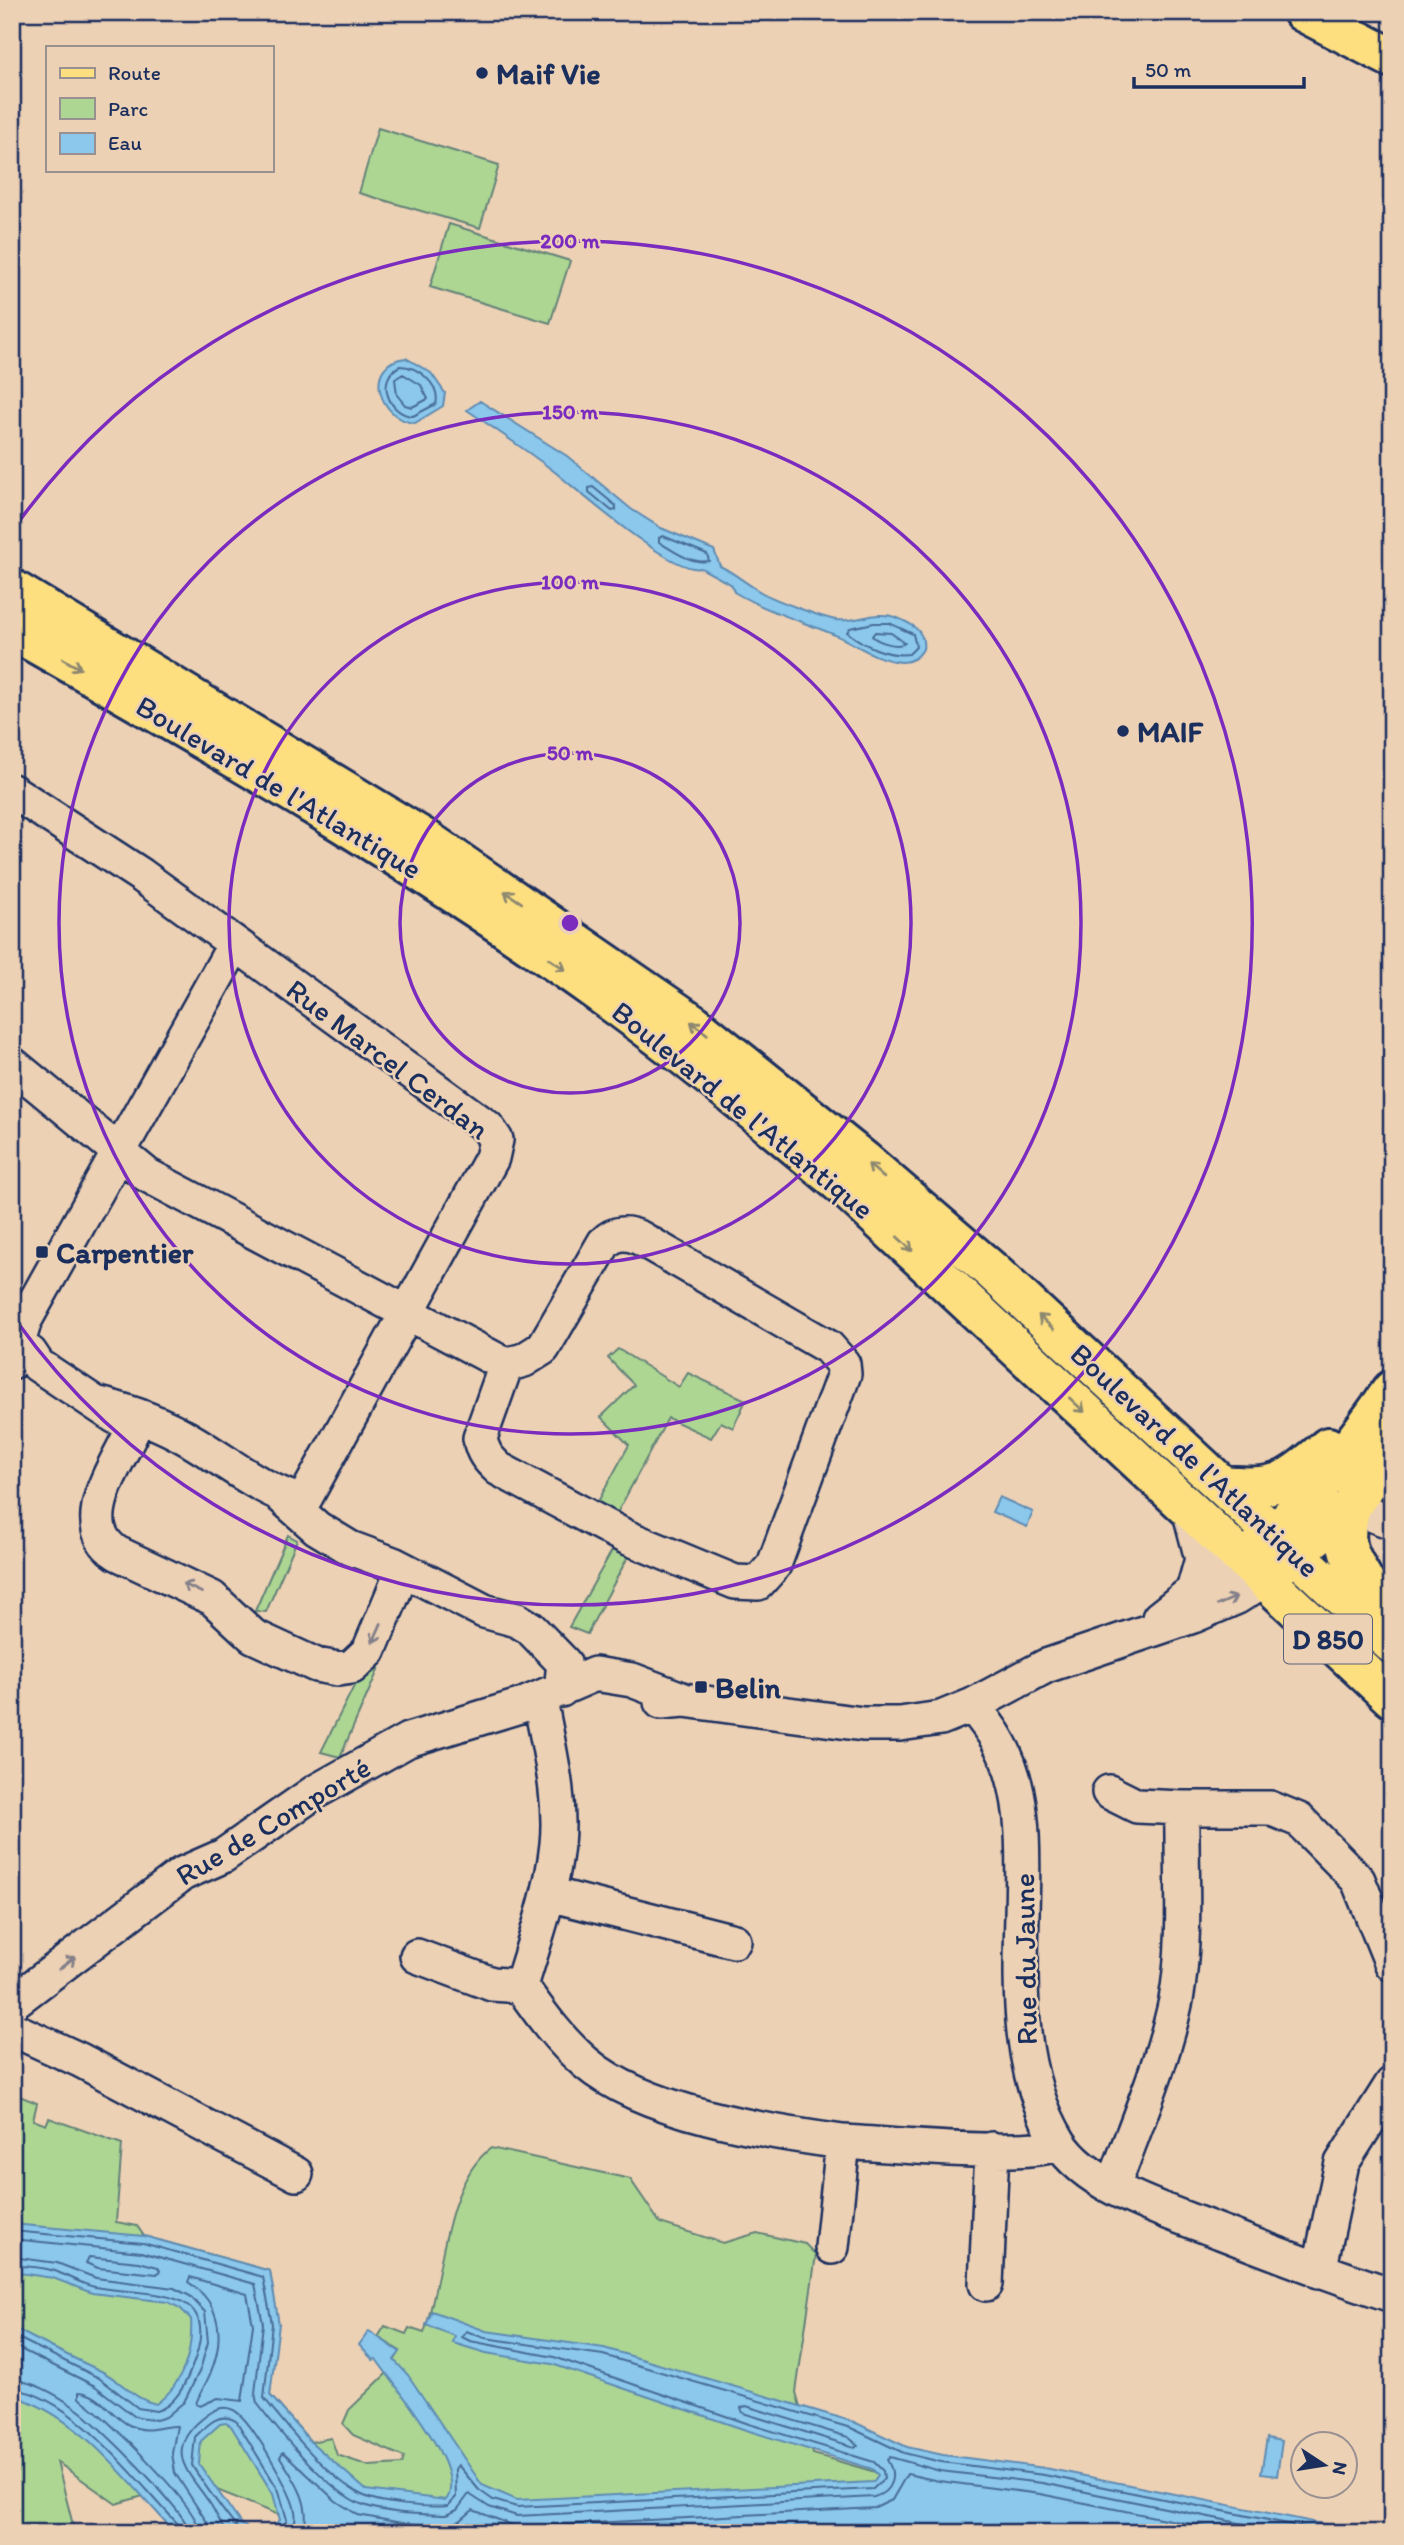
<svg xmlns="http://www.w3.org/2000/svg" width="1404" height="2545" font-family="Itim,sans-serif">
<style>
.green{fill:#add693;stroke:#648278;stroke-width:2}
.water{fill:#8bc8eb;stroke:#5e8bb3;stroke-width:2;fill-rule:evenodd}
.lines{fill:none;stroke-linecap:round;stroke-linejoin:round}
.shore{stroke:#486c96;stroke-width:2}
.minor-casing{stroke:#1b2f5e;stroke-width:38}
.major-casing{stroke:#1b2f5e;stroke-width:44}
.minor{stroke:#edd1b4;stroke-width:33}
.major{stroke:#fddf80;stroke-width:38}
.oneway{stroke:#8c876f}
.oneway2{stroke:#848089}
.ring{fill:none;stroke:#7b2cbf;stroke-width:3.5}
.poi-dot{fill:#1b2f5e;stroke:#edd1b4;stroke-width:2.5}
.labels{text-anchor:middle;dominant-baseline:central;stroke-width:5;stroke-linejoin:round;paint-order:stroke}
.shield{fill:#edd1b4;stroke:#5a6078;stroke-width:2}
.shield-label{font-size:28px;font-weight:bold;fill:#1b2f5e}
.poi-label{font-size:30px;font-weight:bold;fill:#1b2f5e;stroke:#edd1b4;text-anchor:start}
.street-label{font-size:30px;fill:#1b2f5e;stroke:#edd1b4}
.centre{fill:#7b2cbf;stroke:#edd1b4;stroke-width:3.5}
.ring-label{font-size:21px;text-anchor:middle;font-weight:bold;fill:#7b2cbf;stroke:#edd1b4;stroke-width:5;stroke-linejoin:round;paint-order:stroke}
</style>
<rect width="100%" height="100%" fill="#edd1b4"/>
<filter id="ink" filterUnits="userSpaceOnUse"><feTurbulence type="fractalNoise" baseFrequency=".0143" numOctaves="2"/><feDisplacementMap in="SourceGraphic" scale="14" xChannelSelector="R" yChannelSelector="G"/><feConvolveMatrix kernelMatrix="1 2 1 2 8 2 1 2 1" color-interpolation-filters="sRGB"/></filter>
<g filter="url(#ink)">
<!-- green -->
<path class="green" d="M378 128 499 165 480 228 359 193Z
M449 224 570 261 550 323 430 287Z
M618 1349 679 1387 688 1373 746 1400 733 1428 721 1422 711 1438 668 1418 615 1517 595 1507 629 1445 601 1417 634 1385 608 1358Z
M288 1535 297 1540 266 1612 255 1611Z
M614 1547 630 1553 587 1634 569 1627Z
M366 1662 379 1668 340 1757 321 1752Z
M12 2093 37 2103 33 2120 46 2125 49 2118 122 2144 116 2222 137 2226 144 2236 270 2271 276 2324 270 2395 311 2442 331 2438 337 2455 369 2466 402 2464 404 2457 353 2435 343 2424 349 2410 386 2374 400 2351 378 2337 385 2326 406 2334 409 2328 424 2333C443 2279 443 2184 491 2148L630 2179 660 2223 723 2243 757 2233 805 2244 816 2255 796 2392 813 2454 889 2476 883 2495 294 2521 180 2475 143 2496 116 2504 57 2462 75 2533H12Z"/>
<!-- water -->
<path class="water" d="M406 358 431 373 445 393 443 406 415 423C378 420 362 362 406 358Z
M480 401 567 456 631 509 661 528 714 550 720 566C734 573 743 581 756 589 768 598 821 617 836 620 855 623 876 610 895 617 910 623 926 630 923 649 918 658 911 662 901 662 875 660 857 644 835 635 801 621 766 611 734 592L732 585 701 568C672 575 577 489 551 469 523 448 495 429 467 410Z
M999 1497 1033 1512 1027 1527 992 1512Z
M12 2224 144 2236 270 2271 279 2324 270 2395 311 2442 366 2490 446 2500C469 2471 392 2383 376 2359L373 2360 359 2345 369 2331 400 2352 394 2360 408 2375 482 2485 517 2500 873 2482 878 2475 872 2469 746 2430 552 2364 486 2353 453 2343 455 2336 426 2325 432 2311 486 2331 604 2348 854 2422 907 2447 943 2455 1045 2468 1368 2533H176C126 2481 84 2418 12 2395V2327C42 2343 71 2357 101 2371 122 2381 134 2400 156 2404 183 2385 193 2352 191 2319L180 2308 168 2302 92 2293 53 2278 12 2272ZM226 2423 231 2426 273 2494 280 2520 268 2530H251L241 2524 199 2464 201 2441 220 2424Z
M1267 2438 1282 2441 1277 2476 1261 2474Z"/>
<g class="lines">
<!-- shore -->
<path class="shore" d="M400 366C418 366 441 385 436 404L413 416C388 415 375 378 400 366Z
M403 374 421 385 428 399 412 407 405 405 397 395 395 379Z
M589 488 593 487 616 506V510L612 511 589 492Z
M663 536 707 554 709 561C691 564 675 552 659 542V538Z
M874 623H889L913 634 916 647 909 654C888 657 863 645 847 632L850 628Z
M875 632 891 633 905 643C897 648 878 642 872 636Z
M12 2231 143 2243 263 2277 272 2324 264 2398C289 2429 327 2477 362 2495 380 2504 428 2508 448 2506L456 2497 455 2469 458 2465 479 2490 493 2500 517 2507 873 2489 884 2478 883 2471 874 2462 749 2424 554 2357 470 2341 462 2337 466 2331 485 2338 603 2355 851 2428 904 2453 941 2462 1044 2475 1333 2533
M12 2239 141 2252 255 2284 263 2324 255 2393 257 2403C276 2429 331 2493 361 2504 386 2514 420 2514 446 2515L457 2510 469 2494 489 2507 517 2516 874 2497C892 2492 897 2475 887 2460L890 2457 940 2471 1042 2483 1288 2533
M12 2257 57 2263 96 2278 174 2288 190 2296 205 2312 208 2342 200 2370 184 2402 166 2417 156 2420 134 2416 95 2386 12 2345
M89 2257 139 2262 158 2267 160 2271 157 2274 98 2268 86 2263Z
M12 2266C26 2266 41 2267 55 2271 68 2276 81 2284 95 2287 145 2297 227 2282 192 2367 185 2385 175 2406 156 2411L138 2408 99 2378 12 2335
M190 2277 247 2294 253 2325 242 2401 218 2398 200 2406 196 2404C199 2394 206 2384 210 2374 225 2339 222 2304 188 2282Z
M12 2380C34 2381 59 2396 77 2409 97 2423 188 2513 190 2533
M12 2389C74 2395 138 2483 179 2525L181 2533
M746 2406 848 2437 858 2445 854 2447 743 2413 741 2408Z
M200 2533C199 2507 103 2413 79 2398V2392C100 2393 111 2416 129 2425 149 2435 161 2425 177 2426L172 2453 175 2473 214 2533
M228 2533C220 2524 217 2515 211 2505 191 2474 161 2453 202 2419 211 2412 220 2405 231 2409 249 2414 289 2488 294 2507 297 2517 296 2525 290 2533
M242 2533C235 2528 197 2475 192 2465L195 2437C207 2425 220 2410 237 2422L279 2491 287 2520 277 2533
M303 2533C313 2505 294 2479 280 2457L283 2452 336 2501 358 2515 402 2523 447 2526 460 2521 473 2510 517 2527 875 2508 892 2500 907 2474 939 2481 1040 2494 1235 2533"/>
<defs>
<path id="minor" d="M12 791 141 875 487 1127 496 1140 492 1158 303 1502
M12 1064 147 1175 506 1365 524 1360 543 1348 604 1243C615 1232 627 1232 640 1238L828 1347 843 1364 844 1374 774 1565 758 1583 735 1582 626 1537 499 1469C488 1459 482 1452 480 1438L506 1365
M12 1348 30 1353 38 1365 116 1417
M12 1362 25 1320 235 944
M99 1404C131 1412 162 1423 190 1440 228 1462 260 1490 303 1502
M133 1429C118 1464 72 1524 117 1553L212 1598 253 1636 316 1665 338 1669 352 1667 369 1651 403 1570
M281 1496 317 1528 350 1548 393 1564 484 1611 517 1620 530 1628 564 1663 561 1690
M1351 1507 1392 1522
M1189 1509 1202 1559 1193 1591
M1159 1618 1193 1591 1244 1561
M540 1699C548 1746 562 1796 557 1844 552 1893 535 1939 521 1986 540 2013 560 2041 586 2063 643 2112 768 2132 843 2142
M661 1702 684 1700 863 1724H900L941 1718 973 1705 1046 1666 1193 1616 1237 1597 1264 1580
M973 1705C981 1717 990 1727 997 1739 1028 1791 1023 1858 1022 1915 1020 1992 1017 2073 1059 2142 1089 2190 1173 2213 1223 2233 1279 2255 1335 2276 1392 2295
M1109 1792 1137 1806 1182 1808
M549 1894 734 1941
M417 1956 492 1984 521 1986
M12 2003 182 1874 223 1856 315 1792 408 1740 523 1705 595 1674 632 1680 684 1700
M12 2029 80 2060 296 2174
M1113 2187C1135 2126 1163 2063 1176 2000 1187 1941 1181 1869 1182 1808H1270L1299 1820 1358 1880 1392 1964
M832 2247 843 2142C884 2144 1029 2159 1059 2143
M1319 2271 1342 2163 1392 2084
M986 2284 992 2149"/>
<path id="major" d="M1303 12 1392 58
M12 589 430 842 694 1024 863 1160 992 1271 1392 1644
M12 630C213 744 415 860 602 995 686 1055 765 1120 843 1186L1392 1698
M1222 1485C1279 1491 1286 1482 1328 1447
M1351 1507C1339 1550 1351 1555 1369 1590 1374 1600 1375 1612 1378 1623
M1255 1551C1308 1504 1351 1448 1392 1390
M1276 1569 1351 1507 1392 1444"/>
</defs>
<!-- minor casing -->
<use href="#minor" class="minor-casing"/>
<!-- major casing -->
<use href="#major" class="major-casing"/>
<!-- minor -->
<use href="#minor" class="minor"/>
<!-- major -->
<use href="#major" class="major"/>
</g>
<!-- one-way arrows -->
<defs><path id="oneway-shaft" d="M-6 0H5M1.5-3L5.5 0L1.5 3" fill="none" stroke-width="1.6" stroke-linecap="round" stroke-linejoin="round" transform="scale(1.75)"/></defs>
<g class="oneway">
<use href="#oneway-shaft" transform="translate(72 664) rotate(29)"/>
<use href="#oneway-shaft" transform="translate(513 897) rotate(-146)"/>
<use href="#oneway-shaft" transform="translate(557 964) rotate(34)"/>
<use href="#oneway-shaft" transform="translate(699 1028) rotate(-143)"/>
<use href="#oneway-shaft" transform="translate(876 1171) rotate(-139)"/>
<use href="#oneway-shaft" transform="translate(905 1244) rotate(43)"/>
<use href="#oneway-shaft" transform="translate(1046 1322) rotate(-137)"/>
<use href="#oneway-shaft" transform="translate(1077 1405) rotate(43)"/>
</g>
<g class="oneway2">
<use href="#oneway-shaft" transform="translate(192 1588) rotate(-154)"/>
<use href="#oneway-shaft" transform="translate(1227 1601) rotate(-24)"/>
<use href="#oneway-shaft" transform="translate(377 1633) rotate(114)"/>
<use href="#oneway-shaft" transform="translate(67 1963) rotate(-38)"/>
</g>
</g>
<!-- distance rings -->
<g class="ring">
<circle cx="570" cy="923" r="170"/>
<circle cx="570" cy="923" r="341"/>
<circle cx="570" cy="923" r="511"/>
<path d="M15 527A682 682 0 1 1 15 1319"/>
</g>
<!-- markers -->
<g class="poi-dot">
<circle cx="482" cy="73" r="7"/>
<circle cx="1123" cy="731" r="7"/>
<rect x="35" y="1245" width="14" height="14" rx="3.5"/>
<rect x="694" y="1680" width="14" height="14" rx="3.5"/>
</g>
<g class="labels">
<!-- shield labels -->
<rect class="shield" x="1284" y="1614.5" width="88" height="49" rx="5"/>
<g class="shield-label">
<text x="1328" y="1639">D 850</text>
</g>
<!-- poi labels -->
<g class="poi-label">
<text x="496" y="73">Maif Vie</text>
<text x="1137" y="731">MAIF</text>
<text x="56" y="1252">Carpentier</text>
<text x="715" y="1687">Belin</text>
</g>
<!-- street labels -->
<g class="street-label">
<text transform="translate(279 787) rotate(31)">Boulevard de l'Atlantique</text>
<text transform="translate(388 1059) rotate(37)">Rue Marcel Cerdan</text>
<text transform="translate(743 1110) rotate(39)">Boulevard de l'Atlantique</text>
<text transform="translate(1195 1460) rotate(43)">Boulevard de l'Atlantique</text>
<text transform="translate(273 1821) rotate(-31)">Rue de Comporté</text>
<text transform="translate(1025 1959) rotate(-91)">Rue du Jaune</text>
</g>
</g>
<circle cx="570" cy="923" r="10" class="centre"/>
<g class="ring-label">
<text x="570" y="248">200 m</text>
<text x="570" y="419">150 m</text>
<text x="570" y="589">100 m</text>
<text x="570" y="760">50 m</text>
</g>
<!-- margin -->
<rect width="1404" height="2545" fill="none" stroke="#edd1b4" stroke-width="42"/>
<rect x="21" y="21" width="1362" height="2503" fill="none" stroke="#1b2f5e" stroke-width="2.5" filter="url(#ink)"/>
<!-- legend -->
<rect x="46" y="46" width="228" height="126" fill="#edd1b4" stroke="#999092" stroke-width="2"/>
<rect x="60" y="68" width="35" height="10" fill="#fddf80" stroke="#999092" stroke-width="2"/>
<text x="108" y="80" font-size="21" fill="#1b2f5e">Route</text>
<rect x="60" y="98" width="35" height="21" fill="#add693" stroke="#999092" stroke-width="2"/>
<text x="108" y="116" font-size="21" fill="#1b2f5e">Parc</text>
<rect x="60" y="133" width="35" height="21" fill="#8bc8eb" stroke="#999092" stroke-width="2"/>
<text x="108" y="150" font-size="21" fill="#1b2f5e">Eau</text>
<!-- north arrow -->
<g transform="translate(1324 2465) rotate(102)"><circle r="33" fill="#edd1b4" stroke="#999092" stroke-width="2"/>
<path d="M0-5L12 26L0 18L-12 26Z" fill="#1b2f5e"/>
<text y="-10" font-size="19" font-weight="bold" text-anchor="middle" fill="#1b2f5e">N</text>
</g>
<!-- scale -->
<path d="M1134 77v10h170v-10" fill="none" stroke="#1b2f5e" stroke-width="3.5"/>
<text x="1145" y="77" font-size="21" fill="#1b2f5e" stroke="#edd1b4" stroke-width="5" paint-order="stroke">50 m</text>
</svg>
